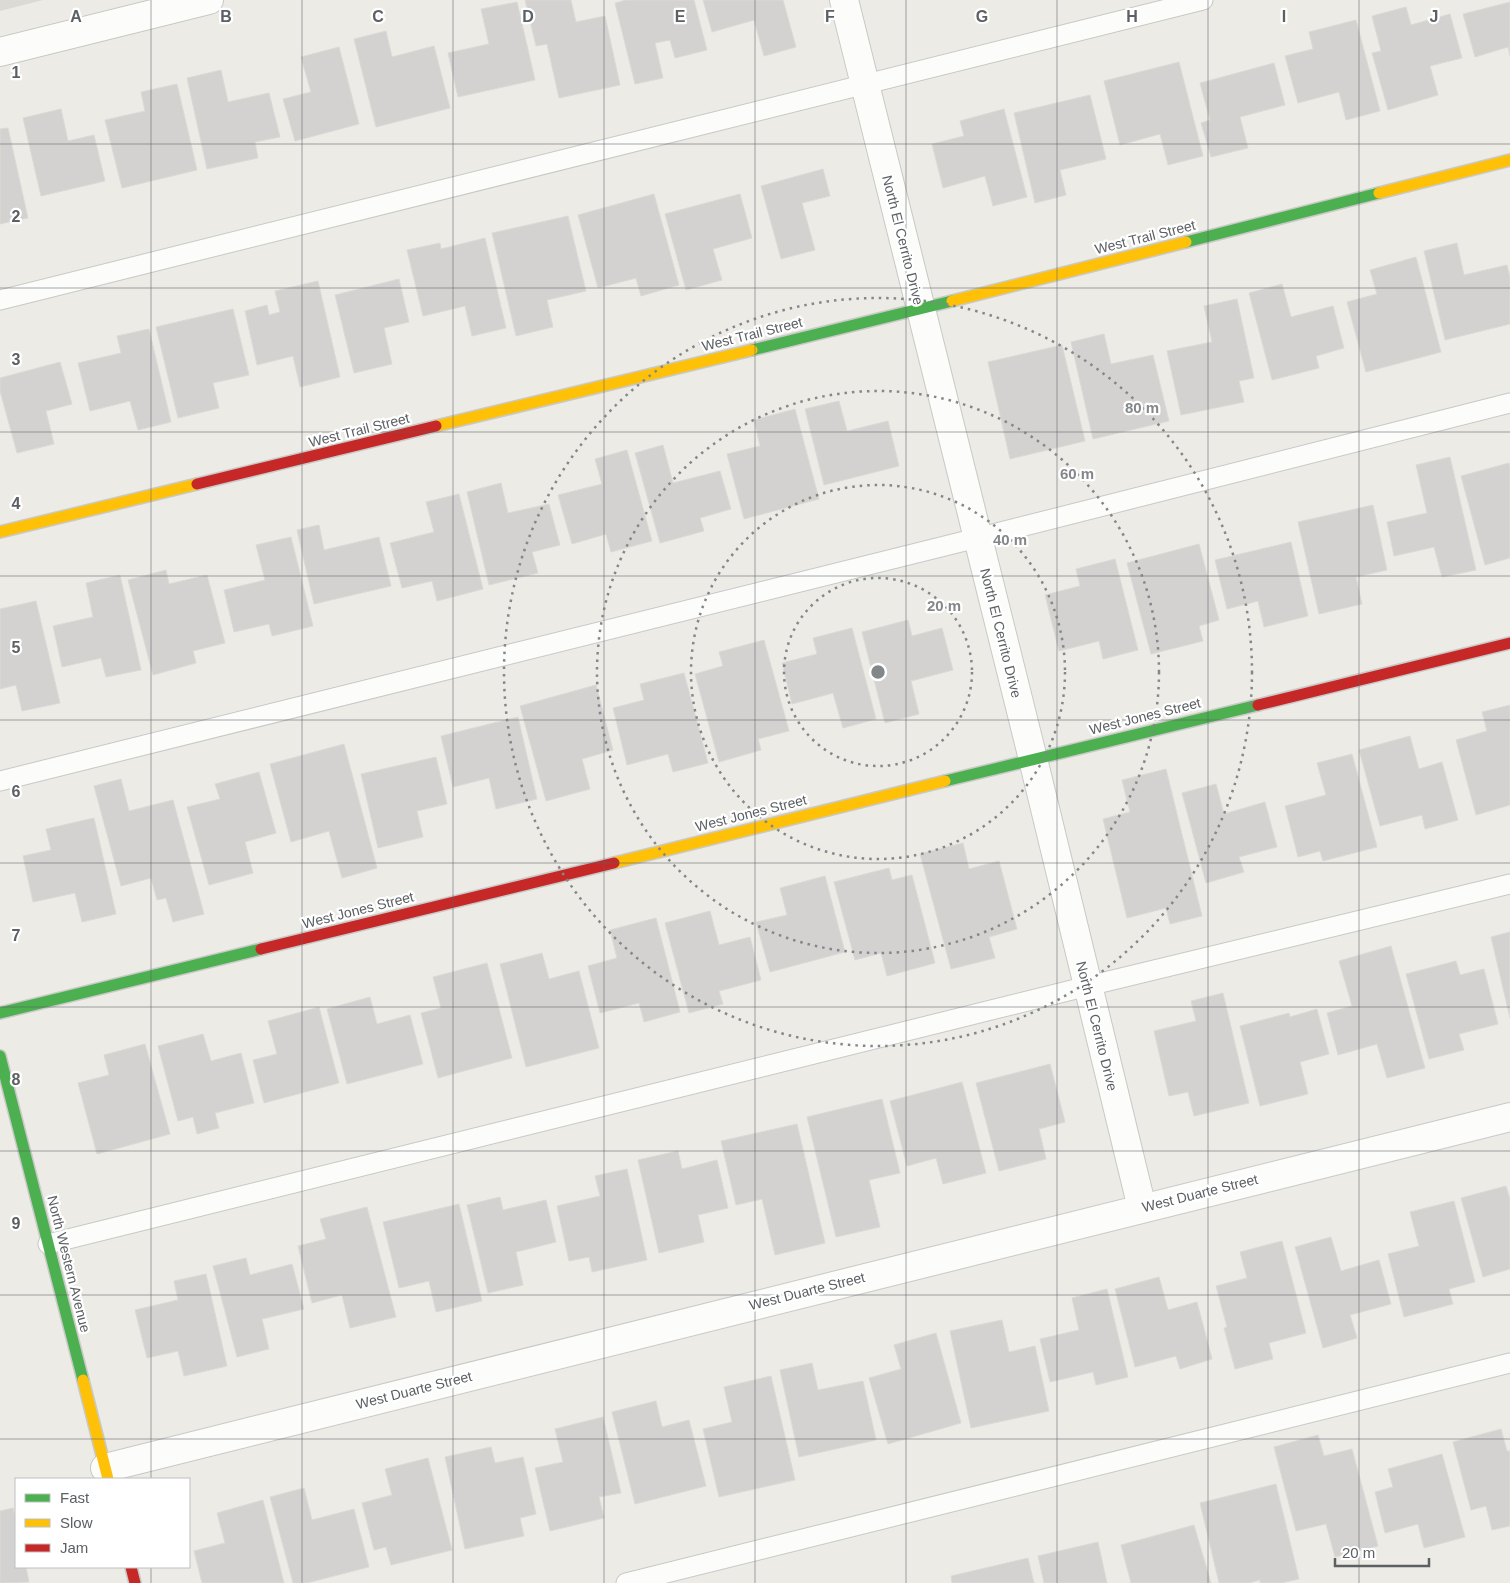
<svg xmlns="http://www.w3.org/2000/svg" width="1510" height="1583" font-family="Helvetica,sans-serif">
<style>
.education{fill:#dcdad5}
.building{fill:#d3d2d0;stroke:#dcdad6}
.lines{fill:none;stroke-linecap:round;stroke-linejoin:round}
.lane-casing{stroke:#c8c8c7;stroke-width:21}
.street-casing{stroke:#c8c8c7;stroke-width:30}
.fast-casing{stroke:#c9c9c8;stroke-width:14}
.slow-casing{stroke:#c9c9c8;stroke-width:14}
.jam-casing{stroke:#c9c9c8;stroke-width:14}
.lane{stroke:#fcfcfb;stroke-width:19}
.street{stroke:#fcfcfb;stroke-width:28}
.fast{stroke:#4caf50;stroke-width:11}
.slow{stroke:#ffc107;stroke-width:11}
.jam{stroke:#c62828;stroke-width:11}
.grid{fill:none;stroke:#5c6064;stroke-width:1;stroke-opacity:0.55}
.ring{fill:none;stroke:#848789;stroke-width:2.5;stroke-dasharray:2.5 5}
.labels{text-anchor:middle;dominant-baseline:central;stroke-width:4.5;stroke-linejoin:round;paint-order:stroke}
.street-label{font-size:14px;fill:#5c6064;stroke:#fff}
.grid-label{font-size:16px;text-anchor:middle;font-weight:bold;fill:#5c6064;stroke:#fff;stroke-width:4.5;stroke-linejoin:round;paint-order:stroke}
.centre{fill:#848789;stroke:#fff;stroke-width:2.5}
.ring-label{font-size:15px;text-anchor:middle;font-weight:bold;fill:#848789;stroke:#fff;stroke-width:4.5;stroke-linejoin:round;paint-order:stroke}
</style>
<rect width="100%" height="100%" fill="#ecebe6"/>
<!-- education -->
<path class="education" d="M0 0H43L0 11Z"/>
<!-- building -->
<path class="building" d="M525 0H571L576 22 605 16 620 85 559 98 547 44 536 46Z
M626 0H694L707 50 675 58 670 40 655 43 663 78 635 84 615 3Z
M703 0H783L796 47 764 56 754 20 712 32Z
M517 2 535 80 458 97 448 53 489 44 481 9Z
M1510 2V56L1508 47 1475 57 1463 14Z
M1406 7 1411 25 1450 14 1462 58 1430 66 1438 95 1388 110 1372 53 1381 51 1372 16Z
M1356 20 1380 111 1346 120 1339 92 1298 103 1285 56 1313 49 1309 32Z
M386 31 392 57 434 46 450 108 376 127 354 39Z
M339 47 359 124 295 141 283 99 311 92 301 57Z
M1179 62 1203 156 1168 165 1160 134 1120 145 1104 81Z
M1274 63 1285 105 1240 117 1248 148 1211 157 1201 123 1210 120 1200 83Z
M221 70 228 102 269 93 280 137 255 142 258 158 207 169 187 78Z
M177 84 197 170 122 188 105 120 145 111 141 92Z
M1090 95 1106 159 1060 170 1066 195 1035 203 1014 113Z
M61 109 68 141 94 135 105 181 41 196 23 118Z
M1004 109 1027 197 993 206 985 176 943 188 932 144 964 136 960 121Z
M8 128 28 218 0 224V129Z
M823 169 830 196 802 203 815 250 781 259 761 186Z
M654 194 679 285 641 296 636 278 598 288 578 215Z
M740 194 752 238 713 249 722 280 686 290 665 214Z
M568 216 586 291 547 300 553 327 516 336 492 233Z
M485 238 506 328 472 336 465 306 423 316 407 250 440 243 441 249Z
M1457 243 1464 275 1507 265 1510 277V324L1445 340 1424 251Z
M1416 257 1441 352 1366 372 1347 302 1377 294 1370 270Z
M399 279 409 322 384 328 392 364 354 373 335 295Z
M318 281 340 377 300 387 293 356 257 365 245 311 267 305 269 315 280 312 275 291Z
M1282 284 1291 317 1333 306 1344 348 1316 356 1319 368 1272 380 1249 293Z
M1237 299 1254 378 1239 381 1244 402 1181 415 1167 351 1212 342 1204 306Z
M233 309 249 375 213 383 219 408 178 418 156 327Z
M149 329 171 422 138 430 130 401 90 411 78 363 121 353 117 336Z
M1104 334 1111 364 1153 355 1169 421 1093 439 1071 342Z
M1062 345 1085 441 1010 459 988 362Z
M60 362 72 404 46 411 54 444 17 453 0 391V378Z
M839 401 847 431 888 421 899 466 824 485 805 409Z
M795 409 819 499 744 519 727 454 760 446 754 420Z
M663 445 673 483 720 471 731 509 700 518 704 531 660 543 635 453Z
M627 450 652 541 611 552 606 534 572 544 558 495 602 484 595 459Z
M1450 457 1476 570 1442 577 1434 547 1394 556 1387 522 1427 513 1416 465Z
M1509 463 1510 468V558L1485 565 1461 476Z
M501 483 508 513 549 504 560 545 532 552 538 573 489 585 467 492Z
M459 494 483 589 437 601 432 581 402 588 390 543 434 532 426 502Z
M1373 505 1387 570 1356 577 1362 604 1319 614 1298 522Z
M319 525 324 550 379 537 391 586 314 604 297 530Z
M291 537 313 626 272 636 269 624 234 632 224 590 265 580 256 545Z
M1291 542 1308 616 1264 627 1258 601 1227 609 1215 560Z
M1199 544 1219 620 1199 626 1203 641 1151 654 1127 563Z
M1115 559 1138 650 1103 659 1099 641 1059 651 1045 595 1080 586 1076 569Z
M166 570 169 584 207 575 225 643 193 651 196 663 153 675 128 580Z
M120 575 141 670 106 677 101 658 62 667 53 626 93 617 86 583Z
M36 601 60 703 22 711 16 685 0 689V609Z
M908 620 912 636 942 628 953 670 911 681 919 714 885 723 862 632Z
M852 628 876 719 843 728 833 693 792 704 782 663 817 654 813 638Z
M764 640 789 731 758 739 761 750 719 762 695 674 723 666 719 652Z
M684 673 708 763 673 772 668 754 627 765 613 708 644 700 640 684Z
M596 685 613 750 582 759 590 789 546 801 520 706Z
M1510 705V805L1476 815 1456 740 1487 731 1482 712Z
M518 717 537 799 496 809 489 778 453 787 441 736Z
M1410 736 1419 769 1442 762 1458 820 1425 829 1422 815 1380 826 1359 750Z
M344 744 377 868 342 878 329 831 291 842 270 764Z
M1352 754 1377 847 1323 861 1320 851 1298 857 1285 806 1326 795 1317 763Z
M436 757 447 804 417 811 423 837 378 848 361 774Z
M1166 769 1202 916 1170 924 1166 908 1127 918 1103 819 1130 812 1122 780Z
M259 772 276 833 245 842 253 873 209 885 187 807 220 799 215 784Z
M121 779 129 811 173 800 204 914 173 922 166 898 157 900 151 878 121 886 94 786Z
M1216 784 1224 814 1265 802 1277 847 1239 857 1244 872 1206 883 1182 793Z
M94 818 116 914 82 922 75 893 33 902 23 856 51 850 46 829Z
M963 843 969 869 999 861 1017 929 989 937 995 958 951 969 920 854Z
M889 868 892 880 912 875 935 963 887 976 881 953 855 960 834 882Z
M825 876 845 952 770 972 756 922 787 915 780 888Z
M710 911 719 945 750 937 761 980 719 991 723 1004 689 1013 665 923Z
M656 918 680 1012 644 1022 639 1003 600 1013 588 966 617 958 610 930Z
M1510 932V1018L1491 937Z
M1391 946 1425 1068 1387 1078 1377 1044 1338 1055 1327 1013 1352 1006 1339 961Z
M542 953 549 979 579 971 599 1048 526 1067 500 964Z
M1456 961 1460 975 1484 969 1498 1024 1459 1034 1464 1050 1429 1059 1406 974Z
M487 963 512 1058 438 1078 421 1013 441 1008 433 977Z
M1223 993 1249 1103 1194 1116 1188 1092 1169 1096 1154 1031 1196 1021 1191 1001Z
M370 997 377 1024 410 1015 423 1064 347 1084 327 1009Z
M319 1007 339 1083 264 1103 253 1060 277 1054 268 1021Z
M1317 1009 1329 1054 1300 1062 1308 1094 1260 1106 1240 1026 1289 1013 1290 1017Z
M203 1034 211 1061 241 1053 254 1103 215 1113 219 1128 197 1134 193 1117 178 1121 158 1046Z
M145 1044 170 1134 97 1154 78 1083 109 1075 104 1055Z
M1050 1064 1065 1122 1039 1129 1046 1159 999 1171 976 1083Z
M962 1082 986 1173 943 1184 936 1158 907 1166 890 1101Z
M882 1099 900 1173 869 1180 880 1227 836 1237 807 1117Z
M797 1124 825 1243 775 1255 762 1199 736 1205 721 1141Z
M678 1151 682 1169 717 1160 728 1208 698 1215 704 1242 659 1253 638 1160Z
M627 1169 647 1260 592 1272 589 1257 569 1261 557 1206 600 1196 595 1176Z
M1506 1186 1510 1199V1269L1483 1277 1461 1198Z
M500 1197 503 1210 546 1200 556 1242 516 1252 523 1285 488 1293 467 1205Z
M1454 1201 1475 1282 1449 1289 1453 1304 1404 1317 1388 1254 1419 1246 1410 1212Z
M459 1204 482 1301 436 1312 429 1281 399 1288 383 1222Z
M367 1207 396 1317 350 1328 342 1295 312 1303 298 1246 326 1239 320 1219Z
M1331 1237 1341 1271 1379 1260 1391 1304 1350 1315 1357 1338 1323 1348 1295 1247Z
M1282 1241 1306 1333 1269 1343 1273 1359 1235 1369 1224 1328 1227 1327 1216 1286 1247 1278 1240 1252Z
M246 1258 250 1275 292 1264 304 1309 262 1319 269 1349 237 1357 213 1266Z
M206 1274 227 1366 184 1376 178 1351 147 1358 135 1310 178 1300 174 1281Z
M1159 1277 1168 1310 1197 1302 1212 1359 1180 1369 1176 1356 1135 1367 1115 1289Z
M1107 1289 1128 1377 1096 1385 1093 1372 1050 1382 1040 1339 1079 1330 1072 1298Z
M1002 1320 1009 1352 1035 1346 1049 1411 971 1428 950 1331Z
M936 1333 961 1423 888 1444 869 1378 901 1369 894 1345Z
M812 1363 818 1390 863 1381 876 1440 799 1457 780 1370Z
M771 1376 795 1480 719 1497 703 1429 732 1422 724 1387Z
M656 1401 662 1427 689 1420 706 1486 635 1504 612 1412Z
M603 1417 621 1493 599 1497 604 1518 550 1531 535 1468 563 1462 555 1429Z
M1501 1429 1507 1451H1510V1526L1492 1530 1486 1506 1471 1510 1453 1442Z
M1318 1435 1324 1456 1352 1449 1378 1546 1335 1557 1326 1524 1296 1531 1274 1447Z
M491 1447 495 1463 523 1457 536 1514 520 1518 524 1536 465 1549 445 1457Z
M1442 1454 1465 1537 1424 1548 1418 1524 1385 1533 1375 1492 1393 1487 1388 1469Z
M428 1458 452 1550 391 1565 386 1547 374 1550 362 1503 392 1495 385 1469Z
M1276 1484 1299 1579 1281 1583H1260V1580L1249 1583H1219L1200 1503Z
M304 1488 312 1520 354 1509 369 1567 307 1583H293L270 1497Z
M263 1500 284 1583H202L194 1551 225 1543 217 1513Z
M13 1508 16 1522V1567H26L29 1582 0 1583V1511Z
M1194 1525 1211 1583H1131L1121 1545Z
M1098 1542 1107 1583H1044L1038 1556Z
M1028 1558 1034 1583H952L951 1576Z"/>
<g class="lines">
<defs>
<path id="lane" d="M0 300 1203 0
M0 781 977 538 1510 403
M48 1244 1088 986 1510 884
M626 1583 1510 1363"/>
<path id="street" d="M844 0 1033 759 1142 1208
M0 52 209 0
M105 1468 1510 1117"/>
<path id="fast" d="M1186 242 1379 193
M752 350 952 301
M945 781 1258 705
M0 1013 261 949
M0 1056 83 1380"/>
<path id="slow" d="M1379 193 1510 160
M952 301 1186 242
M436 426 752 350
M0 532 197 484
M614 863 945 781
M83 1380 108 1479"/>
<path id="jam" d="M197 484 436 426
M1258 705 1510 643
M261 949 614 863
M131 1567 135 1583"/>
</defs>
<!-- lane casing -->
<use href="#lane" class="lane-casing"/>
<!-- street casing -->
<use href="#street" class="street-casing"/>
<!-- fast casing -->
<use href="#fast" class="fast-casing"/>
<!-- slow casing -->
<use href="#slow" class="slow-casing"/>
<!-- jam casing -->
<use href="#jam" class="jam-casing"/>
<!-- lane -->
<use href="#lane" class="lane"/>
<!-- street -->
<use href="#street" class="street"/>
<!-- fast -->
<use href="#fast" class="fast"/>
<!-- slow -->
<use href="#slow" class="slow"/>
<!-- jam -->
<use href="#jam" class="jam"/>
</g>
<!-- grid -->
<path class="grid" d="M151 0V1479M302 0V1583M453 0V1583M604 0V1583M755 0V1583M906 0V1583M1057 0V1583M1208 0V1583M1359 0V1583M0 144H1510M0 288H1510M0 432H1510M0 576H1510M0 720H1510M0 863H1510M0 1007H1510M0 1151H1510M0 1295H1510M0 1439H1510M151 1567V1583"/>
<!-- distance rings -->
<g class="ring">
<circle cx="878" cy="672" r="94"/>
<circle cx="878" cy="672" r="187"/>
<circle cx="878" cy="672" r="281"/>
<circle cx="878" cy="672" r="374"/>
</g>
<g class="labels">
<!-- street labels -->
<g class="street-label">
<text transform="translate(1145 237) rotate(-14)">West Trail Street</text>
<text transform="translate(903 240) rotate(76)">North El Cerrito Drive</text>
<text transform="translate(752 334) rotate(-14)">West Trail Street</text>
<text transform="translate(359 430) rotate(-14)">West Trail Street</text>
<text transform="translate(1001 633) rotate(76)">North El Cerrito Drive</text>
<text transform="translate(1145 716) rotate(-14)">West Jones Street</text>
<text transform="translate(751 813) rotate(-14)">West Jones Street</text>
<text transform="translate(358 910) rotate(-14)">West Jones Street</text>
<text transform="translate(1097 1026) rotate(76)">North El Cerrito Drive</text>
<text transform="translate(1200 1193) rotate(-14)">West Duarte Street</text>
<text transform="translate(69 1264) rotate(76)">North Western Avenue</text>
<text transform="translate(807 1291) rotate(-14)">West Duarte Street</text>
<text transform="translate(414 1390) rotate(-14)">West Duarte Street</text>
</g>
</g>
<g class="grid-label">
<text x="76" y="22">A</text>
<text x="226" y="22">B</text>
<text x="378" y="22">C</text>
<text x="528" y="22">D</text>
<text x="680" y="22">E</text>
<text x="830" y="22">F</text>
<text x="982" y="22">G</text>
<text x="1132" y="22">H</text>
<text x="1284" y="22">I</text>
<text x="1434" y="22">J</text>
<text x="16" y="78">1</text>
<text x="16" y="222">2</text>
<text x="16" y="365">3</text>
<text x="16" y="509">4</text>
<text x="16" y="653">5</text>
<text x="16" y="797">6</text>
<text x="16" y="941">7</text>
<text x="16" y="1085">8</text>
<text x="16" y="1229">9</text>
</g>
<circle cx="878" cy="672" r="8" class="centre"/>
<g class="ring-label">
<text x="1142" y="413">80 m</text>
<text x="1077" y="479">60 m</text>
<text x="1010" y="545">40 m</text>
<text x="944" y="611">20 m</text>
</g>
<!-- legend -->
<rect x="15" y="1478" width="175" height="90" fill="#ffffff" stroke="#bebfc1"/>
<rect x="25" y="1494" width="25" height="8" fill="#4caf50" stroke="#bebfc1"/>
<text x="60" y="1503" font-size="15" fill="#5c6064">Fast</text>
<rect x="25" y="1519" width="25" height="8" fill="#ffc107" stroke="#bebfc1"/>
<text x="60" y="1528" font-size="15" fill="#5c6064">Slow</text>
<rect x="25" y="1544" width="25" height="8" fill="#c62828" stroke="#bebfc1"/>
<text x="60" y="1553" font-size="15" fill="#5c6064">Jam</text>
<!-- scale -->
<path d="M1335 1558v8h94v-8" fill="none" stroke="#5c6064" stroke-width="2.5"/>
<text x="1342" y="1558" font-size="15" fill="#5c6064" stroke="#ffffff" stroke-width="4" paint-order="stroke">20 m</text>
</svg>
